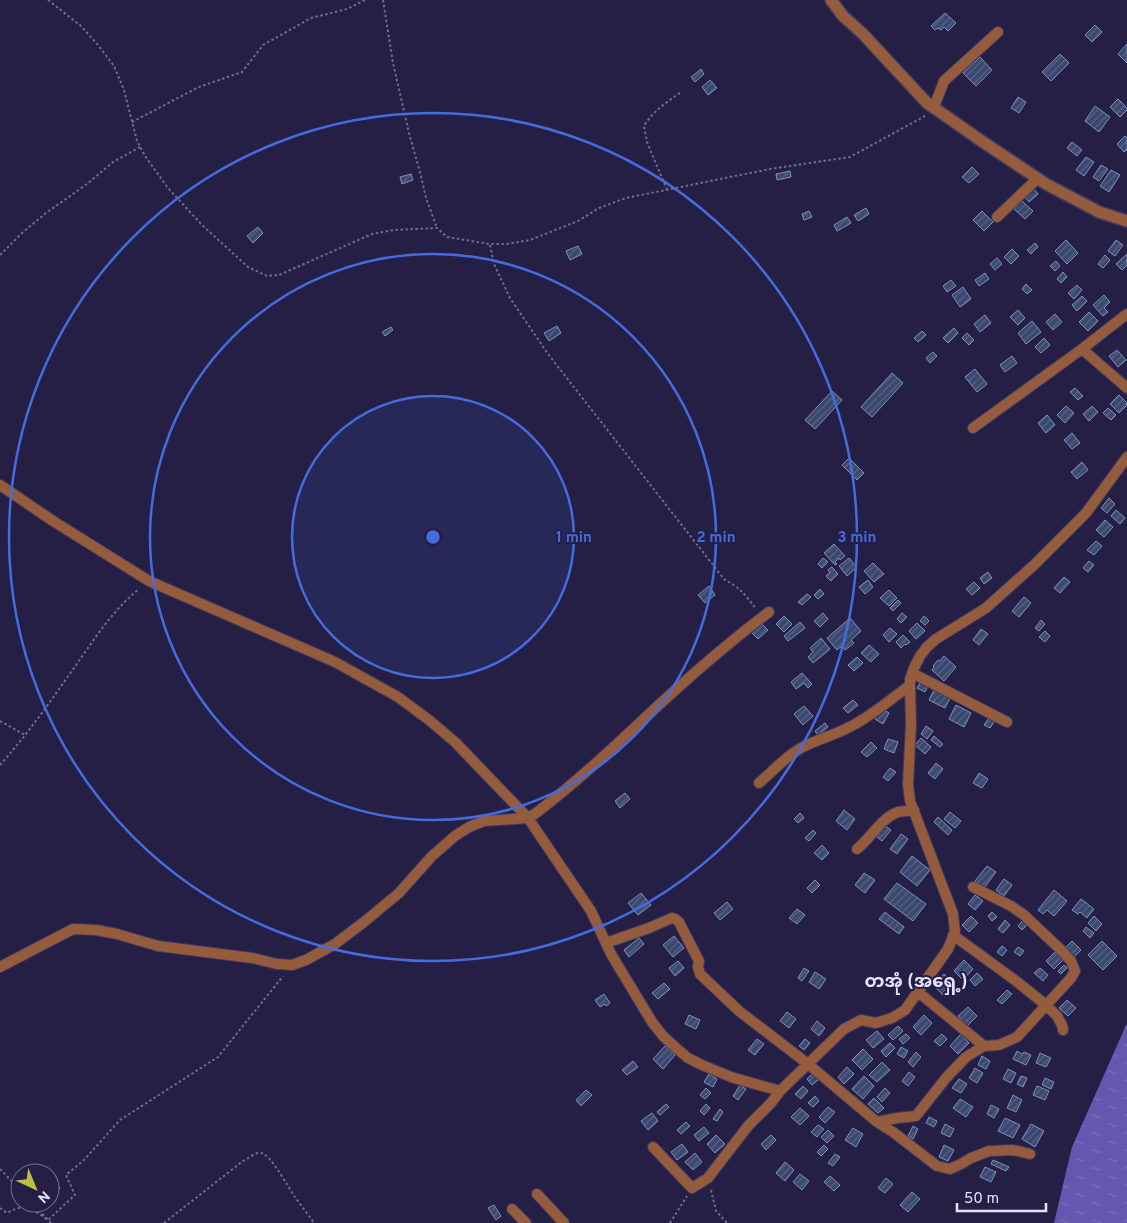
<svg xmlns="http://www.w3.org/2000/svg" width="1127" height="1223" font-family="Overpass,'Noto Sans Myanmar',sans-serif">
<style>
.water{fill:url(#water-ripples)}
.building{fill:url(#building-hatch);stroke:#7f90bd}
.lines{fill:none;stroke-linecap:round;stroke-linejoin:round}
.minor-casing{stroke:#403a60;stroke-width:12}
.tertiary-casing{stroke:#403a60;stroke-width:14}
.path{stroke:#706c8e;stroke-width:2;stroke-dasharray:2.5 2.5;stroke-linecap:butt}
.minor{stroke:#955b3d;stroke-width:10}
.tertiary{stroke:#955b3d;stroke-width:11}
.ring{fill:none;stroke:#456cdf;stroke-width:2.5}
.labels{text-anchor:middle;dominant-baseline:central;stroke-width:4;stroke-linejoin:round;paint-order:stroke}
.quarter-label{font-size:18px;font-weight:bold;fill:#e5e3fd;stroke:#251f46}
.centre{fill:#456cdf;stroke:#251f46;stroke-width:2.5}
.ring-label{font-size:15px;text-anchor:middle;font-weight:bold;fill:#456cdf;stroke:#251f46;stroke-width:4;stroke-linejoin:round;paint-order:stroke}
</style>
<defs>
<pattern id="water-ripples" width="26" height="14" patternUnits="userSpaceOnUse" patternTransform="scale(1.25)"><rect width="26" height="14" fill="#6556af"/><path d="M2 4q2-2 4 0t4 0M15 11q2-2 4 0t4 0" fill="none" stroke="#7b6ebb"/></pattern>
<pattern id="building-hatch" width="6" height="6" patternUnits="userSpaceOnUse" patternTransform="scale(1.25)"><rect width="6" height="6" fill="#3a4870"/><path d="M-1 1l2-2M0 6l6-6M5 7l2-2" fill="none" stroke="#566285"/></pattern>
</defs>
<rect width="100%" height="100%" fill="#251f46"/>
<!-- water -->
<path class="water" d="M1127 1023V1223H1054L1072 1147Z"/>
<!-- building -->
<path class="building" d="M945 13 956 23 948 31 944 27 941 30 938 28 935 30 931 26Z
M1095 25 1102 32 1092 42 1085 35Z
M1127 44V63L1118 54Z
M1060 54 1069 63 1051 81 1042 72Z
M980 57 992 70 976 86 963 73Z
M701 69 704 74 695 82 691 77Z
M710 80 717 88 708 95 702 87Z
M1018 97 1026 102 1019 113 1011 108Z
M1118 99 1127 108V110L1120 117 1110 107Z
M1095 106 1110 117 1099 132 1085 121Z
M1125 136 1127 138V150L1124 152 1117 144Z
M1072 142 1082 150 1077 156 1067 148Z
M1086 157 1094 162 1084 176 1076 170Z
M1101 165 1108 169 1099 181 1093 177Z
M972 167 979 174 969 183 962 177Z
M1111 170 1120 175 1109 192 1100 186Z
M790 171 791 177 777 180 776 174Z
M411 174 413 180 402 184 400 177Z
M1034 189 1038 194 1029 202 1025 197Z
M1022 201 1033 211 1025 219 1014 209Z
M866 208 869 214 858 221 854 215Z
M809 211 812 217 804 220 802 214Z
M982 211 993 222 984 231 973 220Z
M847 217 851 223 837 231 834 225Z
M258 227 263 233 253 243 247 236Z
M1066 240 1078 253 1067 264 1055 251Z
M1116 240 1123 245 1115 256 1108 251Z
M1035 243 1038 247 1031 254 1027 250Z
M578 246 582 254 570 260 566 251Z
M1012 249 1019 256 1011 264 1004 257Z
M1127 254V265L1122 270 1116 264Z
M1105 255 1110 260 1103 268 1098 264Z
M997 258 1002 264 995 270 990 264Z
M1056 261 1060 266 1055 271 1050 266Z
M1063 272 1067 277 1061 283 1057 279Z
M985 273 989 279 979 286 975 280Z
M951 280 956 286 947 292 943 286Z
M1026 284 1032 290 1027 294 1022 289Z
M1077 285 1082 290 1074 299 1068 293Z
M963 287 971 299 960 307 952 295Z
M1104 295 1110 302 1104 308 1108 312 1103 316 1093 305Z
M1082 296 1087 301 1077 311 1072 305Z
M1018 310 1025 318 1018 325 1010 317Z
M1089 312 1098 321 1088 331 1079 322Z
M1055 314 1062 322 1053 330 1046 322Z
M985 315 991 323 980 332 974 324Z
M1032 321 1041 332 1026 344 1018 333Z
M557 326 561 333 549 341 544 333Z
M391 327 393 330 385 336 382 332Z
M954 328 958 333 948 343 943 338Z
M922 331 926 335 918 342 914 338Z
M967 333 974 340 969 345 962 338Z
M1044 338 1050 345 1041 353 1035 347Z
M1117 350 1126 360 1118 367 1109 356Z
M933 352 937 356 930 363 926 358Z
M1012 356 1017 363 1005 372 1000 365Z
M975 369 987 384 977 392 965 377Z
M892 373 903 383 872 417 861 407Z
M1075 388 1083 396 1078 400 1070 392Z
M832 391 842 400 815 429 805 420Z
M1119 395 1127 403V405L1119 413 1110 404Z
M1066 406 1074 413 1065 423 1057 415Z
M1092 406 1098 412 1089 421 1083 414Z
M1108 408 1116 415 1111 420 1103 413Z
M1047 415 1055 425 1046 433 1038 423Z
M1072 433 1080 443 1072 449 1064 440Z
M849 458 864 473 857 480 842 465Z
M1082 462 1088 470 1077 479 1071 472Z
M1109 498 1115 504 1107 513 1101 508Z
M1116 510 1125 518 1120 524 1111 516Z
M1105 520 1113 527 1104 537 1096 530Z
M1096 541 1102 546 1094 555 1087 550Z
M834 544 845 556 840 560 839 558 835 562 837 564 835 565 824 553Z
M823 558 828 562 822 568 818 564Z
M849 558 857 567 847 576 839 566Z
M1089 561 1094 565 1088 572 1083 568Z
M873 563 884 574 874 582 864 571Z
M832 567 838 574 831 581 826 576 830 573 828 570Z
M988 572 992 578 984 584 980 578Z
M1064 577 1070 582 1060 593 1054 588Z
M868 580 873 587 865 594 859 587Z
M974 582 980 588 972 595 966 589Z
M709 586 715 595 705 603 698 595Z
M820 589 824 594 818 599 814 595Z
M889 590 897 598 889 606 880 598Z
M807 594 811 597 802 605 798 602Z
M1024 597 1031 603 1019 617 1012 611Z
M898 600 901 603 893 611 890 608Z
M823 613 828 619 820 627 814 621Z
M902 613 907 617 901 623 897 619Z
M784 616 792 624 784 632 776 624Z
M924 616 929 621 925 625 920 621Z
M850 618 861 631 851 640 854 643 845 650 842 646 837 650 827 638Z
M1041 620 1045 624 1039 631 1035 628Z
M800 622 805 628 788 641 784 636Z
M761 623 768 630 758 639 751 632Z
M917 623 925 631 916 639 909 631Z
M890 628 897 634 889 642 883 635Z
M981 629 988 634 979 645 973 640Z
M1045 631 1050 636 1045 642 1039 637Z
M903 635 910 642 906 645 905 644 901 648 896 642Z
M821 638 830 649 813 663 808 657 813 652 810 648Z
M869 645 879 654 871 662 861 653Z
M944 656 956 667 944 681 932 670 934 667 933 666 938 660 940 661Z
M857 657 863 663 854 671 848 665Z
M802 673 812 684 808 688 804 683 796 689 791 682Z
M921 681 929 684 925 692 917 688Z
M934 690 950 698 945 708 929 700Z
M853 700 858 705 848 713 843 708Z
M956 705 971 713 964 727 949 719Z
M804 706 813 716 803 725 794 714Z
M881 708 889 713 883 724 875 719Z
M990 716 995 720 990 728 984 725Z
M825 723 828 727 818 735 815 731Z
M926 726 933 731 927 739 921 734Z
M934 736 943 744 940 747 931 740Z
M921 738 931 747 925 754 915 745Z
M888 739 898 742 894 753 884 749Z
M871 742 877 748 867 757 861 752Z
M936 763 943 769 935 779 928 773Z
M890 768 896 772 888 781 883 777Z
M979 773 988 779 982 788 973 783Z
M625 793 630 799 620 808 615 801Z
M844 810 855 819 847 830 836 821Z
M950 812 961 821 955 828 944 819Z
M800 813 804 818 798 823 794 819Z
M938 817 952 830 948 835 934 822Z
M885 826 891 830 882 841 877 837Z
M813 830 816 833 809 841 805 838Z
M901 834 908 839 897 854 890 849Z
M822 845 829 853 822 860 814 853Z
M912 856 930 870 917 886 900 872Z
M987 866 996 872 984 888 975 881Z
M864 873 875 880 865 893 855 885Z
M1004 879 1012 885 1004 896 996 890Z
M815 880 820 885 812 893 807 888Z
M897 883 926 904 913 921 884 899Z
M1054 890 1067 901 1054 916 1047 910 1043 914 1038 910Z
M641 893 651 905 638 915 628 903Z
M975 895 983 901 975 910 968 904Z
M1081 899 1094 909 1087 918 1080 912 1078 914 1072 910Z
M727 902 733 909 720 920 714 913Z
M797 909 805 915 797 924 789 918Z
M885 912 904 927 899 934 879 919Z
M992 912 997 917 992 921 988 916Z
M971 916 978 923 969 932 962 925Z
M1094 916 1102 924 1096 931 1088 923Z
M1024 919 1028 924 1022 930 1018 926Z
M1005 920 1010 925 1003 933 998 929Z
M1086 927 1094 933 1090 938 1083 931Z
M674 936 684 948 673 957 663 945Z
M639 938 644 944 629 957 624 950Z
M1072 941 1081 950 1074 957 1065 948Z
M1102 941 1117 956 1103 970 1088 955Z
M1002 946 1007 950 1002 956 997 952Z
M1018 947 1024 951 1020 956 1014 952Z
M1055 952 1063 960 1054 969 1046 961Z
M964 960 973 969 963 980 954 971Z
M678 961 684 968 675 976 669 968Z
M1064 965 1067 968 1061 974 1058 971Z
M804 968 809 971 802 981 798 978Z
M1040 968 1048 975 1043 981 1034 973Z
M815 972 826 979 819 989 809 982Z
M977 973 983 979 975 986 970 980Z
M944 974 954 985 943 995 933 985Z
M664 983 670 989 658 999 652 993Z
M1007 990 1012 994 1002 1004 997 1000Z
M604 994 610 1003 606 1006 605 1004 600 1007 595 1000Z
M1067 1000 1076 1008 1068 1016 1059 1008Z
M968 1007 977 1016 967 1026 958 1016Z
M787 1012 796 1019 789 1028 780 1021Z
M689 1015 700 1020 696 1029 685 1024Z
M924 1015 932 1023 921 1035 913 1027Z
M817 1021 825 1028 819 1036 811 1029Z
M898 1026 903 1031 893 1040 888 1035Z
M877 1031 884 1039 873 1048 866 1040Z
M906 1034 910 1038 903 1044 899 1039Z
M942 1034 947 1039 940 1046 934 1041Z
M961 1034 969 1043 958 1054 950 1046Z
M757 1039 764 1044 755 1055 748 1050Z
M805 1039 810 1043 804 1050 799 1046Z
M890 1043 895 1048 886 1057 881 1051Z
M665 1046 675 1055 663 1069 653 1059Z
M901 1047 908 1051 904 1058 897 1054Z
M863 1049 873 1059 862 1070 852 1060Z
M1017 1051 1022 1054 1024 1052 1031 1055 1026 1065 1013 1059Z
M916 1052 921 1057 913 1067 908 1062Z
M1040 1053 1051 1058 1046 1067 1036 1063Z
M982 1056 990 1061 986 1069 978 1065Z
M633 1061 638 1067 627 1075 622 1070Z
M882 1062 890 1070 877 1082 869 1075Z
M847 1067 854 1074 844 1084 838 1077Z
M975 1068 983 1073 977 1083 969 1078Z
M1008 1069 1016 1073 1011 1083 1003 1079Z
M909 1072 915 1077 908 1086 902 1081Z
M709 1074 717 1079 713 1087 704 1082Z
M812 1074 818 1080 812 1085 807 1079Z
M864 1076 874 1086 863 1099 852 1089Z
M1021 1076 1027 1078 1023 1087 1017 1084Z
M1045 1078 1054 1082 1051 1089 1042 1085Z
M959 1079 967 1084 961 1093 952 1088Z
M740 1085 746 1089 738 1100 733 1096Z
M803 1086 808 1091 801 1099 795 1094Z
M1037 1086 1049 1091 1045 1100 1033 1095Z
M706 1088 711 1093 705 1099 700 1095Z
M885 1088 890 1093 882 1102 877 1097Z
M586 1090 592 1095 581 1106 576 1100Z
M1013 1095 1022 1100 1016 1112 1007 1108Z
M815 1096 819 1101 813 1107 808 1103Z
M874 1098 884 1108 878 1113 868 1104Z
M960 1099 973 1107 966 1117 953 1108Z
M666 1104 669 1107 660 1115 657 1112Z
M706 1104 710 1108 704 1115 700 1111Z
M991 1105 999 1109 994 1118 987 1114Z
M828 1107 835 1112 825 1123 819 1117Z
M800 1108 809 1116 800 1125 791 1117Z
M720 1109 723 1112 717 1121 713 1119Z
M652 1113 658 1121 648 1130 641 1121Z
M929 1117 937 1121 934 1127 926 1123Z
M1005 1118 1020 1125 1013 1138 998 1131Z
M686 1122 690 1126 681 1134 677 1130Z
M945 1124 954 1129 950 1137 941 1133Z
M1031 1124 1044 1131 1035 1147 1022 1139Z
M818 1125 824 1129 817 1137 811 1132Z
M913 1126 918 1129 913 1139 908 1136Z
M704 1127 709 1133 699 1141 694 1135Z
M853 1128 863 1134 856 1147 845 1140Z
M828 1130 834 1136 827 1143 821 1137Z
M716 1135 725 1144 715 1153 707 1144Z
M771 1135 776 1140 766 1150 761 1144Z
M682 1144 688 1152 677 1160 671 1152Z
M824 1145 828 1149 821 1156 817 1152Z
M944 1145 954 1150 948 1161 939 1157Z
M695 1153 702 1162 693 1170 685 1162Z
M835 1154 840 1157 833 1166 828 1163Z
M993 1160 1009 1167 1006 1171 991 1164Z
M785 1162 794 1170 785 1181 776 1173Z
M985 1167 996 1172 991 1182 980 1177Z
M800 1174 809 1181 802 1190 793 1182Z
M830 1176 840 1185 834 1191 824 1182Z
M886 1178 893 1184 885 1193 878 1188Z
M56 1183 60 1188 50 1198V1188Z
M912 1192 920 1199 908 1212 900 1205Z
M494 1205 501 1216 496 1220 488 1208Z"/>
<g class="lines">
<defs>
<path id="minor" d="M934 107 944 81 998 32
M997 217 1037 179
M1082 349 1127 388
M973 428 1082 349 1127 314
M0 485 53 521 149 581 335 662 398 697 429 720 455 742 528 818 591 911 611 954 652 1022 663 1036 676 1048 688 1058 702 1065 731 1077 780 1091 844 1029 861 1020 876 1023 892 1018 905 1010 948 949 955 932 953 914 910 801 908 784 911 724 910 685V679L914 668 920 656 927 647 936 639 986 608 1034 565 1086 513 1127 457
M912 673 1007 722
M759 783C774 770 789 753 807 745 824 737 841 733 857 723 876 712 893 698 910 685
M857 849C871 838 881 818 898 812 903 811 909 811 914 810
M953 935 1016 981 1046 1005 1057 1016 1062 1025 1063 1030
M606 943 649 928 672 918 675 919 679 922 699 961 698 967 700 974 739 1011 808 1064 877 1122 893 1132 937 1166 950 1169 961 1164 971 1158 989 1151 1013 1150 1030 1154
M0 967 73 929 96 930 117 934 158 946 252 958 277 964 292 965 306 960 335 944 364 922 399 893 432 856 455 836 469 827 484 821 528 818 536 813C581 779 621 740 662 702 696 671 732 640 769 612
M918 992 984 1046
M877 1122 897 1118 916 1116 946 1078 966 1057 984 1046 999 1045 1017 1037 1071 978 1075 971 1071 961 1060 949 1024 915 1011 906 973 887
M653 1147 692 1188 708 1178 748 1126 771 1103 780 1091
M537 1194 564 1223
M512 1209 526 1223"/>
<path id="tertiary" d="M831 0 843 16 863 34 927 103 983 142 1046 184 1099 212 1127 221"/>
</defs>
<!-- minor casing -->
<use href="#minor" class="minor-casing"/>
<!-- tertiary casing -->
<use href="#tertiary" class="tertiary-casing"/>
<!-- path -->
<path class="path" d="M48 0 81 26 98 45 114 66 124 90 137 141 145 156 168 188 201 224 248 267 267 276 279 275 372 234 394 230 437 228 447 237 490 244H507L530 240 578 221 599 208 626 198 770 169 850 157 925 116
M383 0 393 63 409 133 421 176 426 198 437 228
M132 122 199 87 242 72 263 45 311 18 347 9 365 0
M667 190 647 142 644 126C653 111 667 102 681 92
M490 245 494 264 510 298 548 354 724 579C741 589 744 593 756 609
M0 255 22 233 46 213 87 184 113 162 140 147
M0 721 25 735
M0 765C28 734 52 699 76 665 95 638 113 610 139 589
M0 1169 20 1190
M711 1190 716 1211 727 1223
M32 1203 51 1223
M0 1208 7 1213C27 1202 32 1209 48 1220L75 1195 66 1175 84 1160 120 1120 218 1057 283 976
M164 1223 243 1161C248 1159 255 1152 261 1153 270 1153 289 1189 295 1197 301 1206 308 1214 314 1223
M670 1223 687 1196"/>
<!-- minor -->
<use href="#minor" class="minor"/>
<!-- tertiary -->
<use href="#tertiary" class="tertiary"/>
</g>
<!-- distance rings -->
<circle cx="433" cy="537" r="141" fill="#456cdf" fill-opacity=".12"/>
<g class="ring">
<circle cx="433" cy="537" r="141"/>
<circle cx="433" cy="537" r="283"/>
<circle cx="433" cy="537" r="424"/>
</g>
<g class="labels">
<!-- quarter labels -->
<g class="quarter-label">
<text x="916" y="982">တအုံ (အရှေ့)</text>
</g>
</g>
<circle cx="433" cy="537" r="8" class="centre"/>
<g class="ring-label">
<text x="574" y="542">1 min</text>
<text x="716" y="542">2 min</text>
<text x="857" y="542">3 min</text>
</g>
<!-- north arrow -->
<g transform="translate(35 1188) rotate(136)"><circle r="24" fill="#251f46" stroke="#726d8f"/>
<path d="M0-4L9 19L0 12L-9 19Z" fill="#c1be40"/>
<text y="-8" font-size="14" font-weight="bold" text-anchor="middle" fill="#e5e3fd">N</text>
</g>
<!-- scale -->
<path d="M957 1203v8h89v-8" fill="none" stroke="#e5e3fd" stroke-width="2.5"/>
<text x="964" y="1203" font-size="15" fill="#e5e3fd" stroke="#251f46" stroke-width="4" paint-order="stroke">50 m</text>
</svg>
